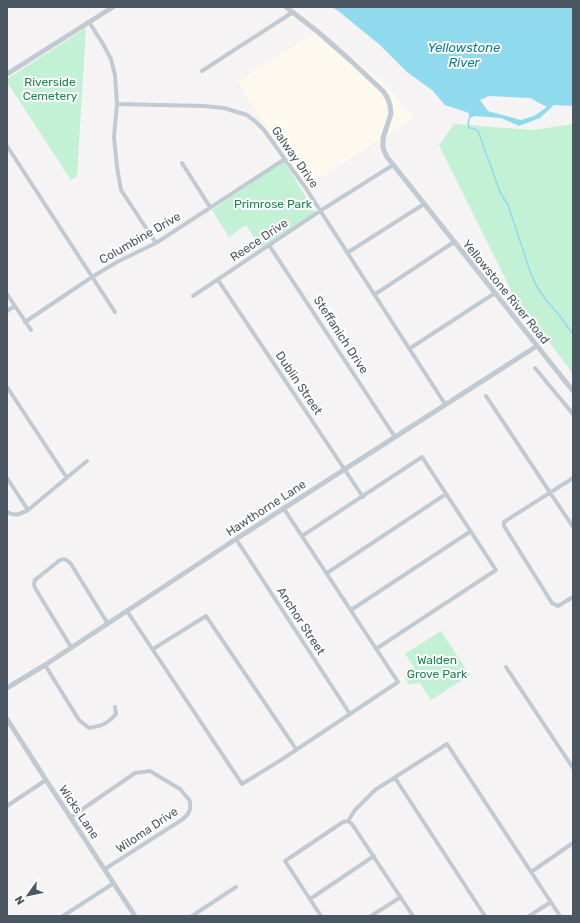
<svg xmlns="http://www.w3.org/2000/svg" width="580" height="923" font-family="Rubik,sans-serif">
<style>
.commercial{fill:#fdf9ef}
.green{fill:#c3f1d5}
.water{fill:#90daee;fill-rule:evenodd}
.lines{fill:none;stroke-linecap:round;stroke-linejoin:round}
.stream{stroke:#90daee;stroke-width:1.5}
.minor{stroke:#c1cad2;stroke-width:4}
.tertiary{stroke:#c1cad2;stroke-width:5}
.labels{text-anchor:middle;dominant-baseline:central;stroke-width:4;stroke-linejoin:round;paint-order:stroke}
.park-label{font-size:12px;fill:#17864f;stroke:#fff}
.street-label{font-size:12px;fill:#4a5661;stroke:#fff}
.water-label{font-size:13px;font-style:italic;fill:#0c7c9b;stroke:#fff}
</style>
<rect width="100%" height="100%" fill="#f5f3f3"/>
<!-- commercial -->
<path class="commercial" d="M317 31 382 81 414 118 305 187 237 82Z"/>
<!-- green -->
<path class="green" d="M86 28 77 176 71 180 7 82V79Z
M454 124 533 130 573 124V374L512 292 439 145Z
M284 161 315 212 261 248 246 225 229 237 212 210Z
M441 631 470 675 431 700 420 683 408 684 405 677 414 667 405 654Z"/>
<!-- water -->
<path class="water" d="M331 7H573V106L554 105 540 118 519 126 501 118 474 116 469 119V113L445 105 432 90 407 72 380 45 337 10ZM489 96 530 98 547 107 534 116 521 120 488 111 480 100Z"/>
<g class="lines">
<!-- stream -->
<path class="stream" d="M469 119 468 125 469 128 475 129 478 131 500 192 508 205 531 274 537 287 546 300 559 315 573 334"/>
<!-- minor -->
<path class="minor" d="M89 22 103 44 111 59 115 75 117 104 114 137 117 167 121 190 156 243
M202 71 293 12
M117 104 204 106 224 108 247 115 256 122 264 130 305 187 445 404
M7 146 115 312
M182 163 210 207
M269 245 395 437
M347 253 424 204
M218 280 363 497
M7 294 31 330
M374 295 454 242
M193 296 320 211 393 165
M7 311 15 306
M25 322 92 277 117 262 156 243 285 159
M409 349 495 293
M535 368 573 414
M7 387 67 478
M486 396 573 527
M7 478 28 510
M573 478 504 522V526L552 603 558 606 573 597
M7 512C15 517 20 514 28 510L87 461
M302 536 422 457 496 570 376 649
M236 539 350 714
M327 573 446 494
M351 610 471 531
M127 611 242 784 281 760 398 682 284 509
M71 647 35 588 34 584 35 580 60 560C65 558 67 560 71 564L108 624
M153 649 206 616 296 749
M45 665 79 720 89 728C102 726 107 724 116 714L115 707
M506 667 573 768
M395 778 485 916
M7 806 46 780
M71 817 135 773 150 771 180 789 190 801V809L188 814 183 819 105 869
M348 821 352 824 413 916
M531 872 573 843
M310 899 374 856
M63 916 114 883
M192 916 236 887
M321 916 285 861 343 822 348 821 355 810 375 790 447 744 560 916
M371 916 401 897
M529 916 551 902"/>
<!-- tertiary -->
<path class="tertiary" d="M286 7 318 32 350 60 384 92 388 99 390 105 391 114 383 138V148L387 157 573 391
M7 74 113 7
M7 688 45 665 236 539 537 346
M7 719 46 780 135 916"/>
</g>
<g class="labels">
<!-- park labels -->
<g class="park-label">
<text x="50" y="82">Riverside<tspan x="50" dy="14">Cemetery</tspan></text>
<text x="273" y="204">Primrose Park</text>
<text x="437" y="660">Walden<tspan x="437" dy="14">Grove Park</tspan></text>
</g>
<!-- street labels -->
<g class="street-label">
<text transform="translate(295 157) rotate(55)">Galway Drive</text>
<text transform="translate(140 238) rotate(-30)">Columbine Drive</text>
<text transform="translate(259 240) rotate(-34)">Reece Drive</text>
<text transform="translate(506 292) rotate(51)">Yellowstone River Road</text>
<text transform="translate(341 335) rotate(57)">Steffanich Drive</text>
<text transform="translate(299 383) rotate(56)">Dublin Street</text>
<text transform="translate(266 508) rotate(-33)">Hawthorne Lane</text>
<text transform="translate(301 621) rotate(57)">Anchor Street</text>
<text transform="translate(79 812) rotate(56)">Wicks Lane</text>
<text transform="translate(147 830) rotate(-34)">Wiloma Drive</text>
</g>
<!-- water labels -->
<g class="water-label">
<text x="464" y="47">Yellowstone<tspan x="464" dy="15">River</tspan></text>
</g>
</g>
<!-- border -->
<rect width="580" height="923" fill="none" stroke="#4a5661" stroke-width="16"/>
<!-- north arrow -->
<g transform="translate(28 895) rotate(237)" stroke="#ffffff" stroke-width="3" paint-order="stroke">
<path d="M0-3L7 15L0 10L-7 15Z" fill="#4a5661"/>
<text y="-6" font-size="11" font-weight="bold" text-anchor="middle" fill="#4a5661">N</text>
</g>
</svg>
